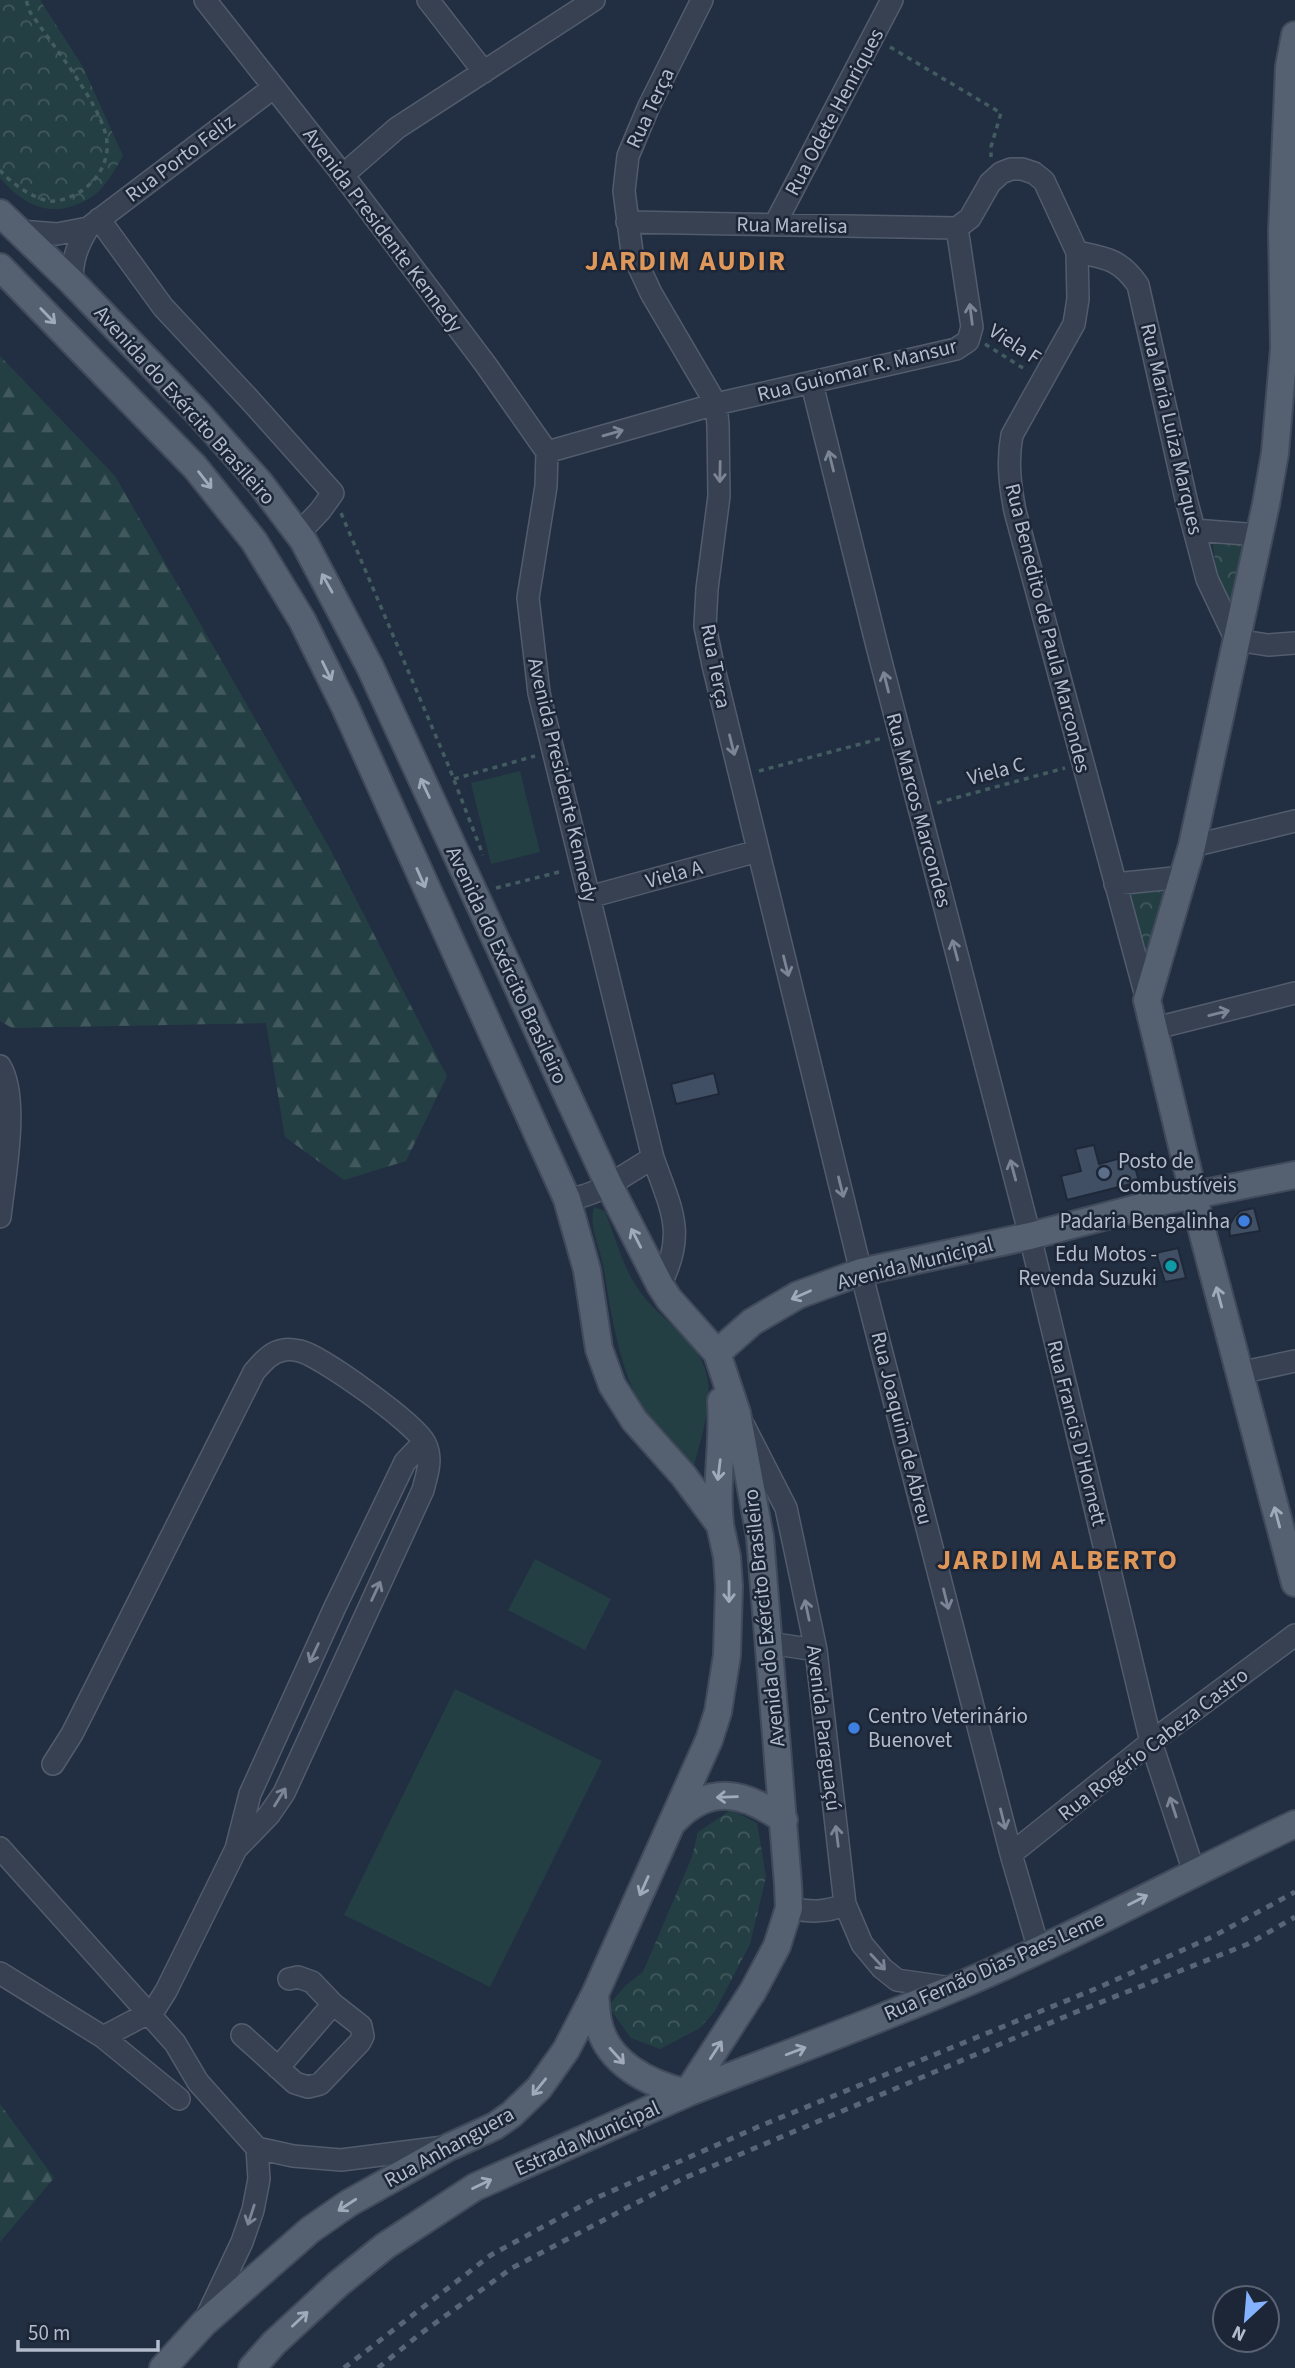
<svg xmlns="http://www.w3.org/2000/svg" width="1295" height="2368" font-family="'Source Sans 3',sans-serif">
<style>
.green{fill:#243f43}
.forest{fill:url(#forest-firs)}
.park{fill:url(#park-crowns)}
.building{fill:#414f64;stroke:#1e2838;stroke-width:2}
.lines{fill:none;stroke-linecap:round;stroke-linejoin:round}
.minor-casing{stroke:#525c6c;stroke-width:24}
.major-casing{stroke:#404a5a;stroke-width:30}
.path{stroke:#425c60;stroke-width:3.5;stroke-dasharray:5 5;stroke-linecap:butt}
.minor{stroke:#374151;stroke-width:21}
.major{stroke:#556071;stroke-width:26}
.rail{stroke:#586579;stroke-width:5;stroke-dasharray:7 7;stroke-linecap:butt}
.oneway{stroke:#7b8595}
.oneway2{stroke:#a0aaba}
.service-dot{fill:#5c6f8a;stroke:#1c2636;stroke-width:2.5}
.shop-dot{fill:#3f7fe0;stroke:#1c2636;stroke-width:2.5}
.culture-dot{fill:#0f9aa8;stroke:#1c2636;stroke-width:2.5}
.labels{text-anchor:middle;dominant-baseline:central;stroke-width:5;stroke-linejoin:round;paint-order:stroke}
.street-label{font-size:21px;fill:#b3bccc;stroke:#1c2636}
.poi-label{font-size:21px;fill:#b3bccc;stroke:#1c2636;text-anchor:start}
.district-label{font-size:28px;font-weight:bold;letter-spacing:2px;fill:#e0975a;stroke:#1c2636}
</style>
<defs>
<pattern id="forest-firs" width="22" height="20" patternUnits="userSpaceOnUse" patternTransform="scale(1.75)"><rect width="22" height="20" fill="#243f43"/><path d="M5 1l3.5 6h-7zM16 11l3.5 6h-7z" fill="#41595d"/></pattern>
<pattern id="park-crowns" width="20" height="18" patternUnits="userSpaceOnUse" patternTransform="scale(1.75)"><rect width="20" height="18" fill="#243f43"/><path d="M2 6a3 3 0 1 1 6 0M12 15a3 3 0 1 1 6 0" fill="none" stroke="#41595d"/></pattern>
</defs>
<rect width="100%" height="100%" fill="#222f42"/>
<!-- green -->
<path class="green" d="M520 771 540 852 491 864 471 783Z
M594 1207 605 1211C614 1234 623 1266 636 1286 647 1304 665 1318 680 1332 725 1375 707 1413 694 1466 628 1421 616 1344 604 1270 601 1249 588 1228 594 1207Z
M535 1559 611 1599 585 1650 508 1610Z
M455 1689 602 1761 490 1987 344 1915Z"/>
<!-- forest -->
<path class="forest" d="M0 356 115 476 329 847 447 1076 406 1161 344 1180 285 1137 266 1023 12 1028 0 1021Z
M0 2104 54 2178 0 2242Z"/>
<!-- park -->
<path class="park" d="M0 0H40L83 67 123 156C115 169 106 187 93 196 56 220 27 209 0 178Z
M1225 537 1246 541 1233 599 1230 603 1226 599 1216 569 1213 545Z
M1158 884 1166 893 1147 966 1130 897 1133 888Z
M731 1810 757 1823 766 1877 750 1944 715 2011 700 2028 660 2049 631 2038 608 2006 626 1985 643 1972 692 1857 698 1832Z"/>
<!-- building -->
<path class="building" d="M714 1073 719 1094 676 1104 671 1084Z
M1094 1145 1099 1164 1132 1155 1139 1182 1067 1200 1061 1176 1081 1171 1075 1149Z
M1254 1208 1260 1231 1230 1236 1229 1226 1235 1216 1240 1211Z
M1178 1248 1186 1278 1165 1282 1156 1253Z"/>
<g class="lines">
<defs>
<path id="minor" d="M205 0 343 175 486 365 547 452 546 486 528 598 539 693 653 1158C671 1209 687 1233 660 1285
M428 0 484 72
M702 0 649 106 628 156 624 191 632 252 651 293 716 404 718 425 719 496 707 589 705 626 713 665 861 1272 1011 1854 1039 1950
M343 175 397 128 594 0
M99 219 163 307 249 399 333 493 320 511 298 534
M627 222 957 228
M775 224 892 0
M957 228 970 218 990 183 1001 173 1011 169H1022L1034 173 1044 181 1077 252 1078 299 1074 324 1012 435C1007 461 1010 485 1015 511L1147 1000
M20 231 57 234 88 228
M1077 252C1106 258 1120 259 1138 285L1186 499 1207 579 1236 640 1268 645 1295 643
M72 282C72 260 77 246 88 228L273 88
M812 384 877 646 1030 1236 1151 1742 1194 1872
M547 452 716 404 956 349 968 341 972 327 957 228
M1194 530 1259 535
M1192 846 1295 821
M1115 884 1183 877
M589 897 758 851
M1152 1029 1295 993
M0 1066C20 1099 4 1179 0 1217
M567 1199C598 1197 626 1173 653 1158
M1239 1373 1295 1361
M744 1426 786 1508 795 1550 816 1650 845 1904 862 1944 882 1968 897 1980 952 1988
M769 1643 816 1650
M53 1764 72 1734 254 1372C262 1363 270 1352 284 1350 288 1349 295 1350 300 1351 321 1356 415 1423 425 1443 433 1459 427 1474 423 1490L284 1793 269 1815 236 1849
M0 1848 175 2043 198 2082 257 2148 259 2179 253 2210 242 2242 206 2318
M1011 1854 1151 1742 1295 1635
M789 1908C809 1912 827 1913 845 1904
M0 1973 103 2037 179 2099
M242 2035 295 2083 308 2087 320 2084 360 2042 363 2036 361 2026 333 2004 312 1982 298 1977 289 1979
M103 2037 154 2010 166 1991 236 1849 250 1794 335 1607 405 1462 424 1442
M278 2068 333 2004
M257 2148 293 2156 341 2160 444 2147"/>
<path id="major" d="M1295 35 1289 67 1282 231 1284 348 1275 453 1266 504 1192 846 1147 1000 1204 1238 1295 1583
M0 213 72 282 197 412 260 483 303 540 370 667 608 1183 660 1285 669 1299 717 1353 737 1413 760 1537 788 1884 789 1908 777 1946 753 1991 687 2093 475 2187 385 2246 338 2284 274 2343 252 2368
M0 267 195 467 254 541 302 620 345 707 567 1199 587 1270 599 1349 612 1385 634 1420 683 1475 720 1525 727 1557 729 1586 727 1655 718 1712 709 1740 595 1994 566 2050 539 2088 512 2114 495 2126 449 2147 383 2184 349 2203 310 2230 204 2323 163 2368
M717 1353 752 1322 798 1295 861 1272 1030 1236 1164 1201 1295 1175
M720 1523C715 1482 724 1442 721 1401
M675 1820C711 1783 746 1793 784 1820
M595 1994C596 2003 596 2012 598 2021 606 2063 649 2084 687 2093 776 2058 866 2025 954 1988 1070 1939 1181 1878 1295 1824"/>
</defs>
<!-- minor casing -->
<use href="#minor" class="minor-casing"/>
<!-- major casing -->
<use href="#major" class="major-casing"/>
<!-- path -->
<path class="path" d="M890 47 1001 113 991 147V157
M0 170C10 183 39 203 55 201 86 197 113 168 106 136 99 102 51 43 30 12L26 0
M985 344 1026 370
M341 513 449 767 483 855
M759 771 883 738
M454 779 535 756
M937 803 1065 768
M496 888 563 871"/>
<!-- minor -->
<use href="#minor" class="minor"/>
<!-- major -->
<use href="#major" class="major"/>
<!-- rail -->
<path class="rail" d="M344 2368 491 2255 596 2198 760 2126 1095 1989 1212 1937 1295 1892
M378 2368 420 2334 512 2268 682 2179 1076 2012 1248 1944 1295 1917"/>
</g>
<!-- one-way arrows -->
<defs><path id="oneway-shaft" d="M-6 0H5M1.5-3L5.5 0L1.5 3" fill="none" stroke-width="1.6" stroke-linecap="round" stroke-linejoin="round" transform="scale(1.75)"/></defs>
<g class="oneway">
<use href="#oneway-shaft" transform="translate(971 314) rotate(-97)"/>
<use href="#oneway-shaft" transform="translate(613 433) rotate(-16)"/>
<use href="#oneway-shaft" transform="translate(831 461) rotate(-104)"/>
<use href="#oneway-shaft" transform="translate(720 472) rotate(91)"/>
<use href="#oneway-shaft" transform="translate(886 682) rotate(-104)"/>
<use href="#oneway-shaft" transform="translate(732 745) rotate(76)"/>
<use href="#oneway-shaft" transform="translate(955 950) rotate(-105)"/>
<use href="#oneway-shaft" transform="translate(786 966) rotate(76)"/>
<use href="#oneway-shaft" transform="translate(1219 1013) rotate(-14)"/>
<use href="#oneway-shaft" transform="translate(1013 1170) rotate(-105)"/>
<use href="#oneway-shaft" transform="translate(841 1187) rotate(76)"/>
<use href="#oneway-shaft" transform="translate(376 1591) rotate(-65)"/>
<use href="#oneway-shaft" transform="translate(946 1599) rotate(76)"/>
<use href="#oneway-shaft" transform="translate(807 1610) rotate(-102)"/>
<use href="#oneway-shaft" transform="translate(314 1653) rotate(115)"/>
<use href="#oneway-shaft" transform="translate(280 1797) rotate(-58)"/>
<use href="#oneway-shaft" transform="translate(1173 1807) rotate(-108)"/>
<use href="#oneway-shaft" transform="translate(1003 1819) rotate(76)"/>
<use href="#oneway-shaft" transform="translate(837 1836) rotate(-97)"/>
<use href="#oneway-shaft" transform="translate(878 1962) rotate(47)"/>
<use href="#oneway-shaft" transform="translate(251 2215) rotate(108)"/>
</g>
<g class="oneway2">
<use href="#oneway-shaft" transform="translate(48 316) rotate(46)"/>
<use href="#oneway-shaft" transform="translate(205 480) rotate(52)"/>
<use href="#oneway-shaft" transform="translate(327 583) rotate(-119)"/>
<use href="#oneway-shaft" transform="translate(327 671) rotate(64)"/>
<use href="#oneway-shaft" transform="translate(425 788) rotate(-115)"/>
<use href="#oneway-shaft" transform="translate(421 878) rotate(66)"/>
<use href="#oneway-shaft" transform="translate(636 1238) rotate(-117)"/>
<use href="#oneway-shaft" transform="translate(801 1295) rotate(156)"/>
<use href="#oneway-shaft" transform="translate(1219 1297) rotate(-105)"/>
<use href="#oneway-shaft" transform="translate(719 1470) rotate(97)"/>
<use href="#oneway-shaft" transform="translate(1277 1517) rotate(-105)"/>
<use href="#oneway-shaft" transform="translate(729 1592) rotate(90)"/>
<use href="#oneway-shaft" transform="translate(727 1797) rotate(178)"/>
<use href="#oneway-shaft" transform="translate(644 1886) rotate(114)"/>
<use href="#oneway-shaft" transform="translate(1138 1900) rotate(-27)"/>
<use href="#oneway-shaft" transform="translate(716 2050) rotate(-57)"/>
<use href="#oneway-shaft" transform="translate(796 2051) rotate(-21)"/>
<use href="#oneway-shaft" transform="translate(617 2056) rotate(48)"/>
<use href="#oneway-shaft" transform="translate(539 2087) rotate(129)"/>
<use href="#oneway-shaft" transform="translate(482 2184) rotate(-26)"/>
<use href="#oneway-shaft" transform="translate(347 2205) rotate(147)"/>
<use href="#oneway-shaft" transform="translate(300 2319) rotate(-43)"/>
</g>
<!-- markers -->
<circle class="service-dot" cx="1104" cy="1173" r="7"/>
<g class="shop-dot">
<circle cx="1244" cy="1221" r="7"/>
<circle cx="854" cy="1728" r="7"/>
</g>
<circle class="culture-dot" cx="1171" cy="1266" r="7"/>
<g class="labels">
<!-- street labels -->
<g class="street-label">
<text transform="translate(650 108) rotate(-65)">Rua Terça</text>
<text transform="translate(834 112) rotate(-62)">Rua Odete Henriques</text>
<text transform="translate(180 158) rotate(-37)">Rua Porto Feliz</text>
<text transform="translate(792 225) rotate(1)">Rua Marelisa</text>
<text transform="translate(383 230) rotate(53)">Avenida Presidente Kennedy</text>
<text transform="translate(1015 344) rotate(33)">Viela F</text>
<text transform="translate(857 370) rotate(-14)">Rua Guiomar R. Mansur</text>
<text transform="translate(185 405) rotate(48)">Avenida do Exército Brasileiro</text>
<text transform="translate(1172 429) rotate(77)">Rua Maria Luiza Marques</text>
<text transform="translate(1048 628) rotate(76)">Rua Benedito de Paula Marcondes</text>
<text transform="translate(716 666) rotate(79)">Rua Terça</text>
<text transform="translate(996 771) rotate(-15)">Viela C</text>
<text transform="translate(563 780) rotate(77)">Avenida Presidente Kennedy</text>
<text transform="translate(919 810) rotate(75)">Rua Marcos Marcondes</text>
<text transform="translate(674 874) rotate(-15)">Viela A</text>
<text transform="translate(507 965) rotate(65)">Avenida do Exército Brasileiro</text>
<text transform="translate(915 1263) rotate(-14)">Avenida Municipal</text>
<text transform="translate(902 1428) rotate(76)">Rua Joaquim de Abreu</text>
<text transform="translate(1077 1433) rotate(76)">Rua Francis D'Hornett</text>
<text transform="translate(764 1618) rotate(-96)">Avenida do Exército Brasileiro</text>
<text transform="translate(824 1728) rotate(83)">Avenida Paraguaçú</text>
<text transform="translate(1153 1744) rotate(-38)">Rua Rogério Cabeza Castro</text>
<text transform="translate(994 1966) rotate(-24)">Rua Fernão Dias Paes Leme</text>
<text transform="translate(587 2138) rotate(-24)">Estrada Municipal</text>
<text transform="translate(449 2147) rotate(-29)">Rua Anhanguera</text>
</g>
<!-- poi labels -->
<g class="poi-label">
<text x="1118" y="1161">Posto de<tspan x="1118" dy="24">Combustíveis</tspan></text>
<text x="1230" y="1221" text-anchor="end">Padaria Bengalinha</text>
<text x="1157" y="1254" text-anchor="end">Edu Motos -<tspan x="1157" dy="24">Revenda Suzuki</tspan></text>
<text x="868" y="1716">Centro Veterinário<tspan x="868" dy="24">Buenovet</tspan></text>
</g>
<!-- district labels -->
<g class="district-label">
<text x="686" y="261">JARDIM AUDIR</text>
<text x="1058" y="1560">JARDIM ALBERTO</text>
</g>
</g>
<!-- north arrow -->
<g transform="translate(1246 2319) rotate(206)"><circle r="33" fill="#1c2636" stroke="#586272" stroke-width="2"/>
<path d="M0-5L12 26L0 18L-12 26Z" fill="#85b2ff"/>
<text y="-10" font-size="19" font-weight="bold" text-anchor="middle" fill="#b3bccc">N</text>
</g>
<!-- scale -->
<path d="M18 2340v10h140v-10" fill="none" stroke="#b3bccc" stroke-width="3.5"/>
<text x="28" y="2340" font-size="21" fill="#b3bccc" stroke="#1c2636" stroke-width="5" paint-order="stroke">50 m</text>
</svg>
